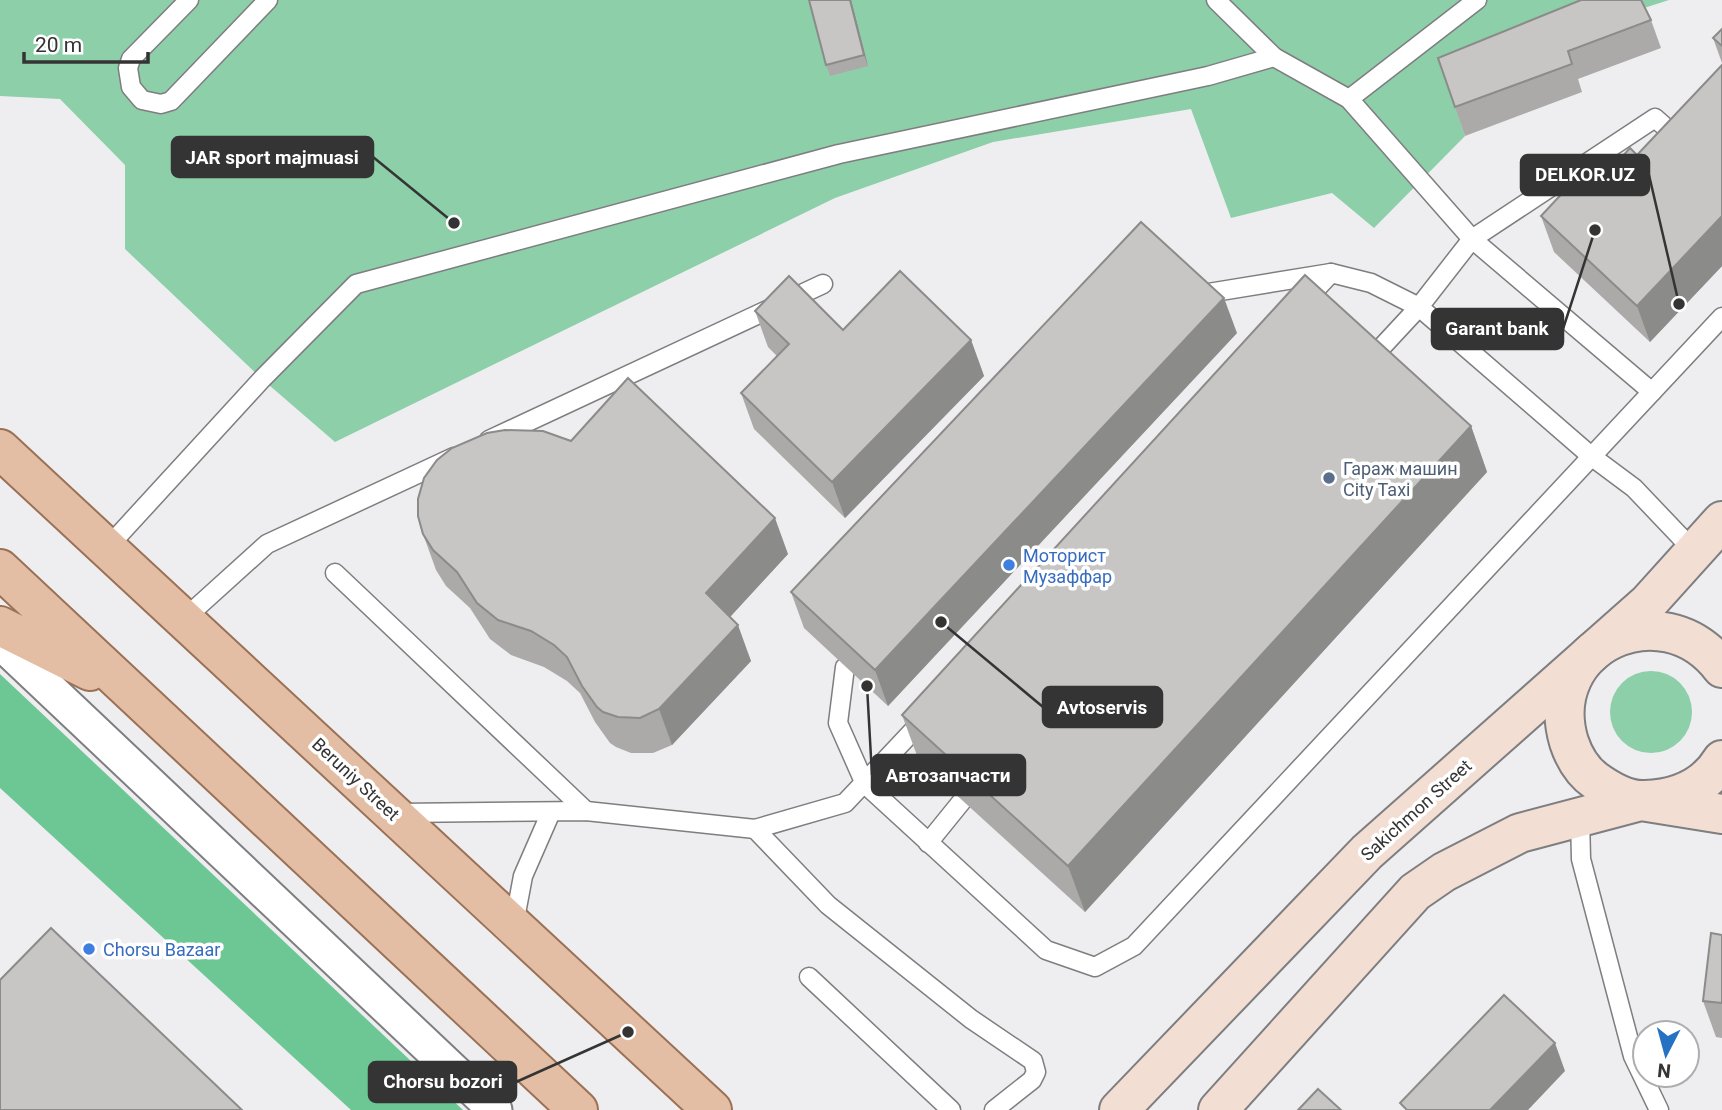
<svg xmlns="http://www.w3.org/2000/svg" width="1722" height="1110" viewBox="0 0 1722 1110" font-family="Roboto,sans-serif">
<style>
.green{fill:#8ccfa8}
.forest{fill:#6cc795}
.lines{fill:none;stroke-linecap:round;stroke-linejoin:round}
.lane-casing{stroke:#7e7e80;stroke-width:21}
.street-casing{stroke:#7e7e80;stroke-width:37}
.secondary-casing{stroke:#7e7e80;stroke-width:42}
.primary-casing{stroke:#9b7156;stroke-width:42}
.lane{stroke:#fff;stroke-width:18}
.street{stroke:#fff;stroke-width:33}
.secondary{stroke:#f2ded2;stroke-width:38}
.primary{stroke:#e4bea4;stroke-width:38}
.wall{fill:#abaaa9}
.shaded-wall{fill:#8b8b89}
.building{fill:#c7c6c4;stroke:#8b8b89;stroke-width:2}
.service-dot{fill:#5c6f8a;stroke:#fff;stroke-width:2.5}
.shop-dot{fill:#3f7fe0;stroke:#fff;stroke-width:2.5}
.labels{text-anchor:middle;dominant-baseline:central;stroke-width:7;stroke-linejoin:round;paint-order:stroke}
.service-label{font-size:18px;fill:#4e5e75;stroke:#fff;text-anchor:start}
.shop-label{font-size:18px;fill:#366cbe;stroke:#fff;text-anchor:start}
.street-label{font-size:18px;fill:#343435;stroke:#fff}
.leader{fill:none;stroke:#343435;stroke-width:2.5}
.callout-dot{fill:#343435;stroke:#fff;stroke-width:2.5}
.callout{fill:#343435;stroke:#343435;stroke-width:2.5}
.callout-label{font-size:19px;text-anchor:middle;font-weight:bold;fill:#fff}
</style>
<rect width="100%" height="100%" fill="#eeeef0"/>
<!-- green -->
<g class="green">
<polygon points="0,0 1669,0 1641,9 1449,87 1465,136 1374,228 1332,193 1231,218 1191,109 993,142 835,198 335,442 262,379 125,249 125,165 60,99 0,96"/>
<circle cx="1651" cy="712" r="41"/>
</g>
<!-- forest -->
<polygon class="forest" points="0,674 463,1110 351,1110 0,788"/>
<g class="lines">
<!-- lane casing -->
<g class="lane-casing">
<g id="lane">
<polyline points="189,0 131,59 128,68 131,87 142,100 161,104 171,101 268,0"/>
<polyline points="1216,0 1274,57 1349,99 1472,239 1652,392"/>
<polyline points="1349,99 1477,0"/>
<polyline points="1682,142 1655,118 1472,239 1419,307 1591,456 1634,488 1694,551"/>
<polyline points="1196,295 1331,273"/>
<polyline points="1302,304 1331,273 1371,283 1419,307 1367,363"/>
<polyline points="489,440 823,284"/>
<polyline points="107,548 262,379 356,284 839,154 1208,76 1274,57"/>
<polyline points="335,573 586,811"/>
<polyline points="184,619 267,544 454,457"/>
<polyline points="845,667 838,723 865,784 1046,950 1095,967 1134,946 1722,317"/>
<polyline points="399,813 586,811 755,829 845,803 925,718"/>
<polyline points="1580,817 1581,859 1633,1056 1659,1110"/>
<polyline points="755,829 828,905 971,1019 1033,1061 1036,1072 1032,1080 994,1110"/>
<polyline points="928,843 962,801"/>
<polyline points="514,924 523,876 551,812"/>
<polyline points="809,977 951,1110"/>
</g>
</g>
<!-- street casing -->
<g class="street-casing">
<polyline id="street" points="0,642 495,1110"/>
</g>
<!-- secondary casing -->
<g class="secondary-casing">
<g id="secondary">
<path d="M1722,668C1662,589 1540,646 1569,742C1574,757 1583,772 1596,781C1610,791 1627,801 1645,800C1676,799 1705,788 1722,760"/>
<polyline points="1119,1110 1367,852 1648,603 1722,521"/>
<polyline points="1218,1110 1415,892 1444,872 1520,833 1641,801 1722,814"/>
</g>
</g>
<!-- primary casing -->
<g class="primary-casing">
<g id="primary">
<polyline points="0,449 712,1110"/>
<polyline points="0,569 578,1110"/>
<polyline points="0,626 90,671"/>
</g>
</g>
<!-- lane -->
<use href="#lane" class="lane"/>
<!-- street -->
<use href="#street" class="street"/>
<!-- secondary -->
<use href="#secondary" class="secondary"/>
<!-- primary -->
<use href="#primary" class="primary"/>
</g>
<!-- wall -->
<g class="wall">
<polygon points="851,0 868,66 830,76 826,65"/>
<polygon points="1651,20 1661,48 1578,79 1582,92 1465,136 1438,58"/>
<polygon points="1722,29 1722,63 1713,38"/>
<polygon points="1722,65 1722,266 1650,342 1554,252 1541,216 1611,169 1637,155"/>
<polygon points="755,311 843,330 971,340 984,376 845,518 754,429 741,393 777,356 768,347"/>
<polygon points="1237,333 888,706 804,628 791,592"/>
<polygon points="1471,426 1487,472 1085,912 919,761 902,715"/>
<polygon points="423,534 788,554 730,617 751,661 672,745 653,753 631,753 616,747 610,743 595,722 580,693 567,681 544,667 511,655 490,639 470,608 446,586 436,570"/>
<polygon points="1722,935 1722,1038 1716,1037 1703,1001"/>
</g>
<!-- shaded-wall -->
<g class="shaded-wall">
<polygon points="850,0 851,0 868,66 864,55"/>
<polygon points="1722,216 1722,266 1650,342 1637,306"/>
<polygon points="1224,298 1237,333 888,706 875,670"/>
<polygon points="971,340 984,376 845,518 832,482"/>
<polygon points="1471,426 1487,472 1085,912 1068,866"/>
<polygon points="775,518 788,554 719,629 706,593"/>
<polygon points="738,625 751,661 672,745 659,709"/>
<polygon points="1555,1043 1565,1071 1528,1110 1490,1110"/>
</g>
<!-- building -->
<g class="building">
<polygon points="809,0 850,0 864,55 826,65"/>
<polygon points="1581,0 1641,0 1651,20 1568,51 1572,64 1455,107 1438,58"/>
<polygon points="1722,29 1722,46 1713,38"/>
<polygon points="1722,65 1722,216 1637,306 1541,216 1597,156 1611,169 1630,148 1637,155"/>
<polygon points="1141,222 1224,298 875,670 791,592"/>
<polygon points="900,271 971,340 832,482 741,393 789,344 755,311 789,276 843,330"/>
<polygon points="1305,275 1471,426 1068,866 902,715"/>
<polygon points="628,378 775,518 706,593 738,625 659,709 640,718 618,717 603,712 597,707 582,686 567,657 554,645 531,631 498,620 477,603 457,572 433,550 423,534 418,516 418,499 424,478 437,460 452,448 487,433 505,430 543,431 571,441"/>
<polygon points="51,928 242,1110 0,1110 0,980"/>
<polygon points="1711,933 1722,935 1722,1003 1703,1001"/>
<polygon points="1504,995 1555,1043 1490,1110 1407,1110 1400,1103"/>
<polygon points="1318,1089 1341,1110 1298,1110"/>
</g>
<!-- markers -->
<circle class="service-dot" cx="1329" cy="478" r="7"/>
<g class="shop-dot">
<circle cx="1009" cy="565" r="7"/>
<circle cx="89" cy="949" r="7"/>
</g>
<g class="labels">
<!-- service labels -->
<g class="service-label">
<text x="1343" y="468">Гараж машин<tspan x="1343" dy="21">City Taxi</tspan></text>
</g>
<!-- shop labels -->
<g class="shop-label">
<text x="1023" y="555">Моторист<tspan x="1023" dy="21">Музаффар</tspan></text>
<text x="103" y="949">Chorsu Bazaar</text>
</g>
<!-- street labels -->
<g class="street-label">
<text transform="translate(356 779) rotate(43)">Beruniy Street</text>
<text transform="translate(1416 810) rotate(-42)">Sakichmon Street</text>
</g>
</g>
<!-- callouts -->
<path class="leader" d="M454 223L373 157M1679 304L1649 175M1595 230L1563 329M941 622L1043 707M867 686L872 775M628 1032L516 1082"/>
<g class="callout-dot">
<circle cx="454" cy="223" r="7"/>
<circle cx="1679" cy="304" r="7"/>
<circle cx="1595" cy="230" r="7"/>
<circle cx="941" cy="622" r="7"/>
<circle cx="867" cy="686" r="7"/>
<circle cx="628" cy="1032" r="7"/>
</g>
<g class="callout">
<rect x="172" y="137" width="201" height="40" rx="7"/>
<rect x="1521" y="155" width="128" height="40" rx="7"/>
<rect x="1432" y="309" width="131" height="40" rx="7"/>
<rect x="1043" y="687" width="119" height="40" rx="7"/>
<rect x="872" y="755" width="153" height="40" rx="7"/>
<rect x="369" y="1062" width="147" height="40" rx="7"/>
</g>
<g class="callout-label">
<text x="272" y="164">JAR sport majmuasi</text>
<text x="1585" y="181">DELKOR.UZ</text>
<text x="1497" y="335">Garant bank</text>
<text x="1102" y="714">Avtoservis</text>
<text x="948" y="782">Автозапчасти</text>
<text x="443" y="1088">Chorsu bozori</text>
</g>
<!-- north arrow -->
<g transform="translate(1666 1054) rotate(186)"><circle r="33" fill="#ffffff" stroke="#aeaeae" stroke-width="2"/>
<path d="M0-5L12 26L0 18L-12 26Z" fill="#2672c2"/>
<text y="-10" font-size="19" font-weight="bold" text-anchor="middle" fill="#343435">N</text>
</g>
<!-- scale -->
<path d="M24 52v10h124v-10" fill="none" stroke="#343435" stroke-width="3.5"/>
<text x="35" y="52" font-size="21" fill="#343435" stroke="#ffffff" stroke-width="5" paint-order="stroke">20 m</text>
</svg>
